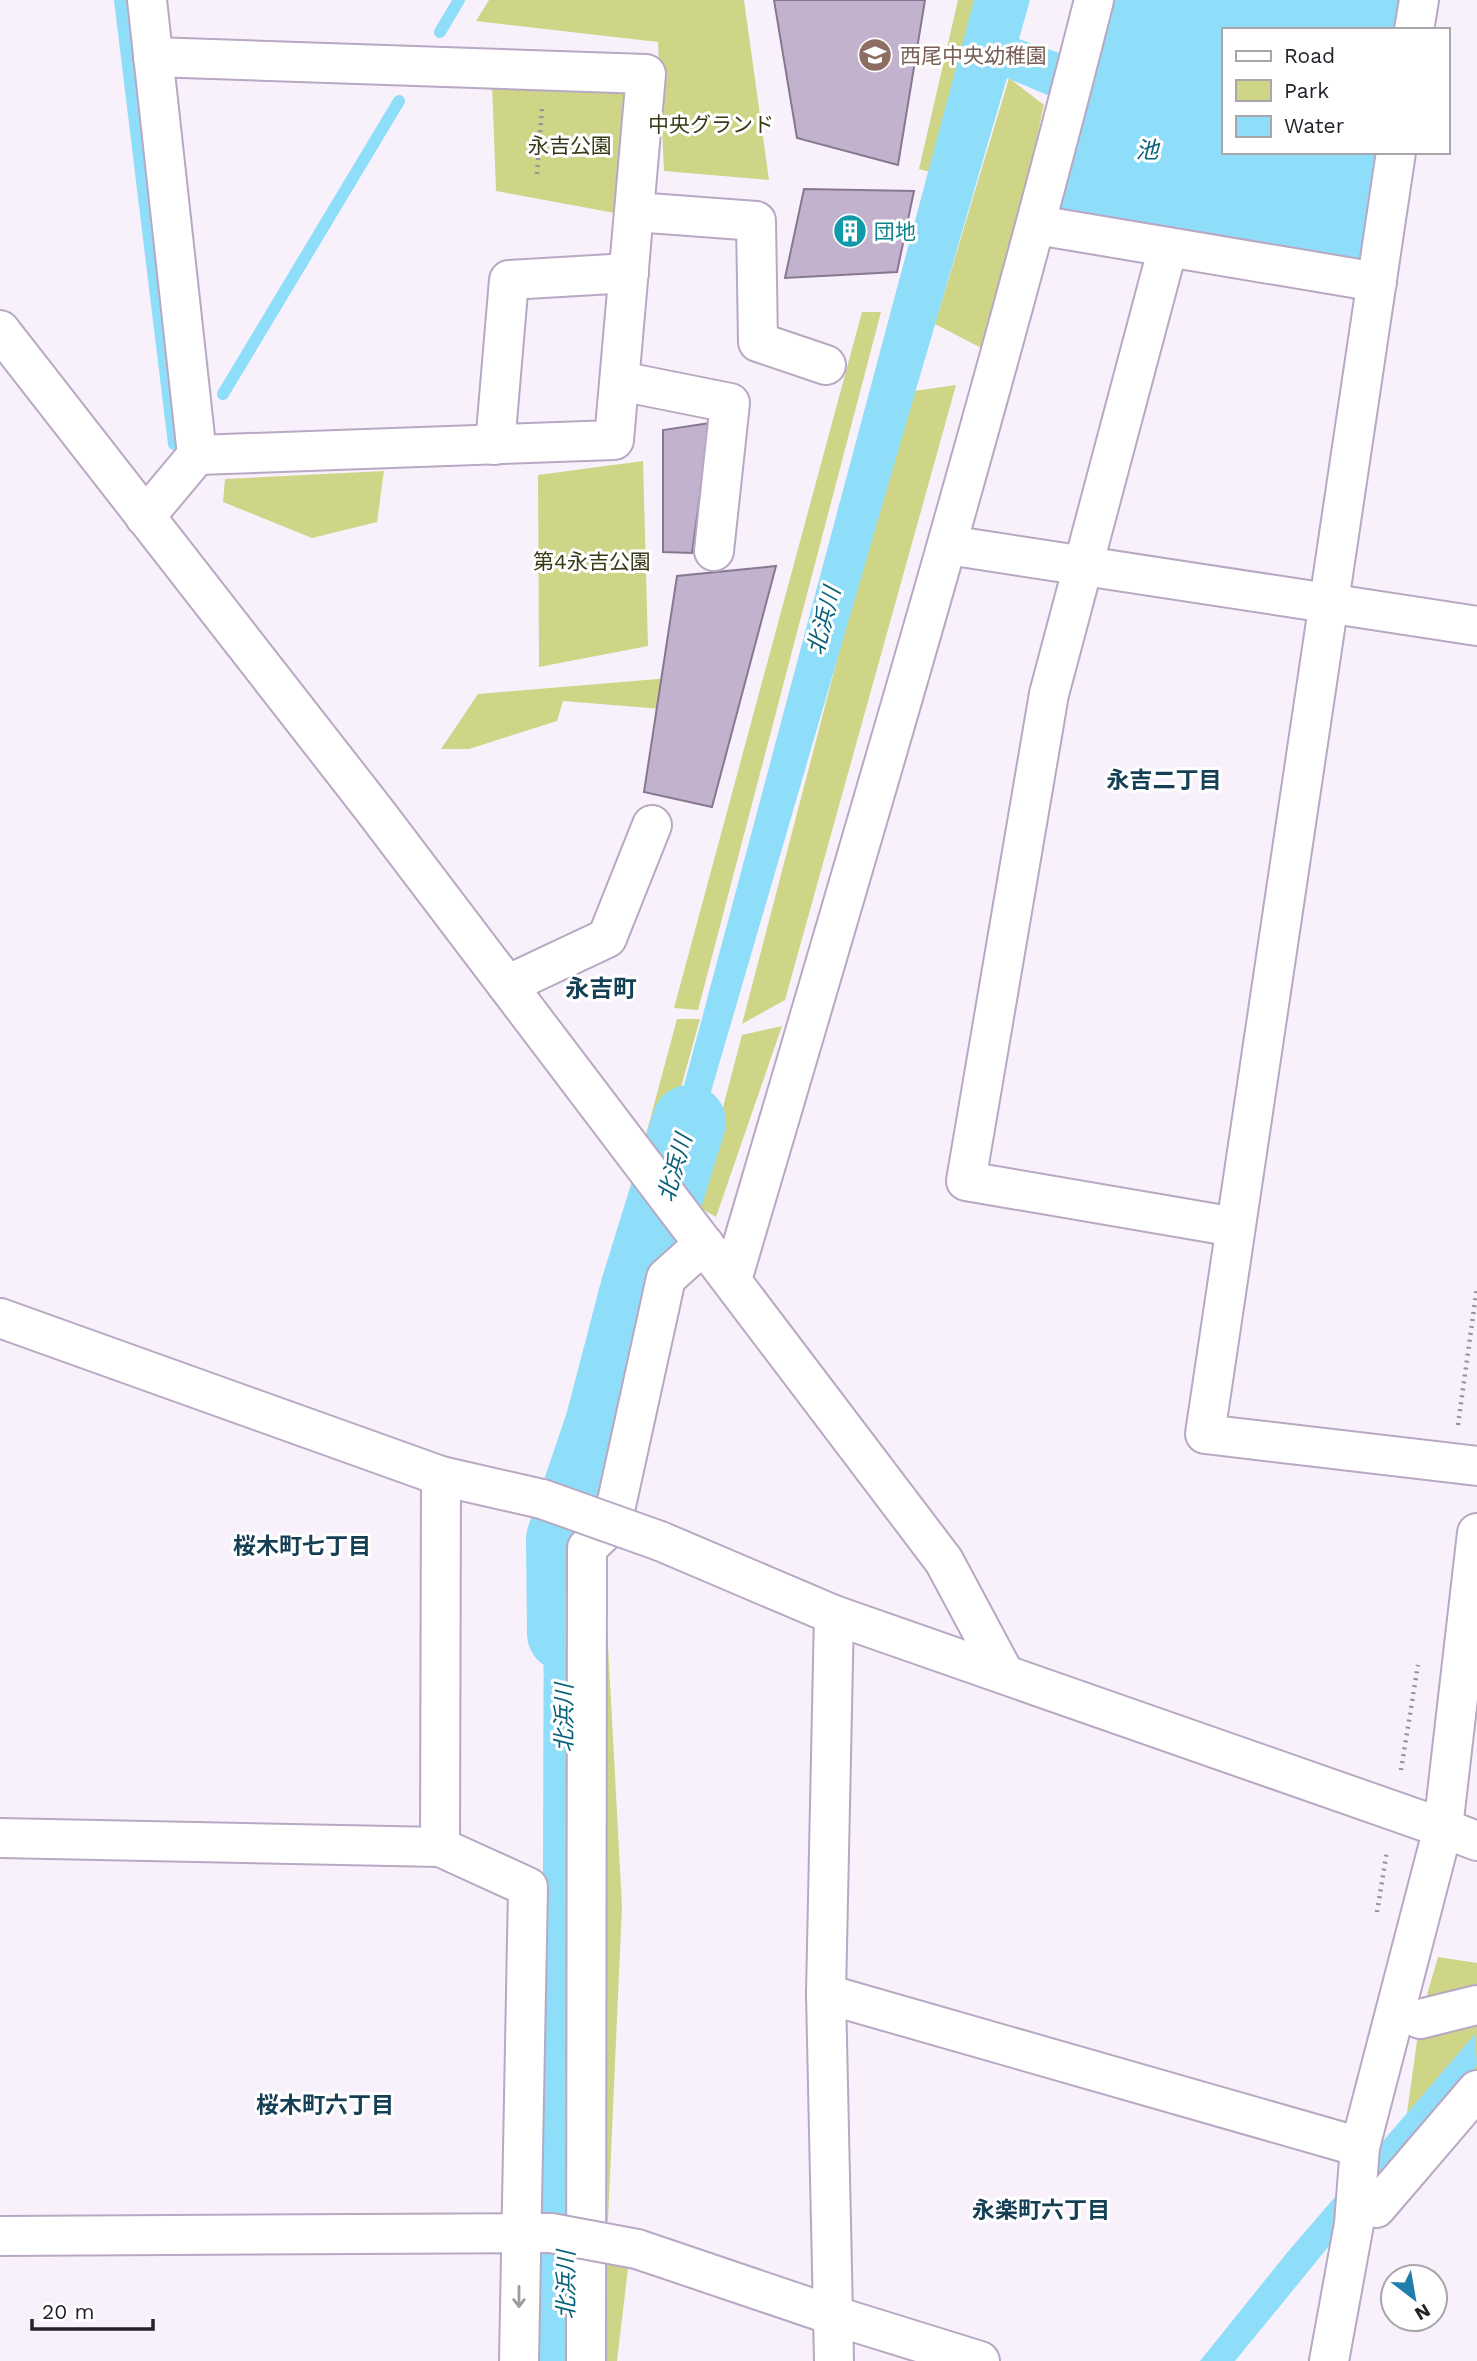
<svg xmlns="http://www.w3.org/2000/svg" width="1477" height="2361" viewBox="0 0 1477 2361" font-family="'Work Sans','Noto Sans JP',sans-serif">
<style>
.green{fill:#ced587}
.water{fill:#8fdef9}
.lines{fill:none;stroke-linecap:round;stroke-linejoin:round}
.stream{stroke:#8fdef9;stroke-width:12}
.river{stroke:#8fdef9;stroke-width:74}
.building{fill:#c3b2ce;stroke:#877892;stroke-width:2}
.street-casing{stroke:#b8a8c3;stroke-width:42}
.secondary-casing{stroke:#b8a8c3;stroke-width:42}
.path{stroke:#98919c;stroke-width:4.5;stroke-dasharray:2 5;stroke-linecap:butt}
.street{stroke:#fff;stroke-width:38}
.secondary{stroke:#fff;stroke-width:38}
.secondary-bridge-casing{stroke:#b8a8c3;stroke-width:42;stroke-linecap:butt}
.secondary-bridge{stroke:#fff;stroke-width:38}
.oneway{stroke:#9d9b9f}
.labels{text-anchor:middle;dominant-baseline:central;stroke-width:6;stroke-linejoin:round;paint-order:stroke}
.education-label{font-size:21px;fill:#785e54;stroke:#fff;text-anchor:start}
.park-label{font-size:21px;fill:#383a17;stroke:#fff}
.culture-label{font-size:21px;fill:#0d838f;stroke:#fff;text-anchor:start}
.water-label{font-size:23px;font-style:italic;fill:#076178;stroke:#fff}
.neighbourhood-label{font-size:23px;font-weight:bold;fill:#153f55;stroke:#fff}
.quarter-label{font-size:24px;font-weight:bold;fill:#153f55;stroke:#fff}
</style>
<rect width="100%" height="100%" fill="#f8f1fc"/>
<!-- green -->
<g class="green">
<polygon points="489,0 744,0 769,180 664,171 658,42 476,21"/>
<polygon points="958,0 974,0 935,173 919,169"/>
<polygon points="1009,78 1044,105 989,352 935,324"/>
<polygon points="492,84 636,88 620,214 496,191"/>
<polygon points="862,312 881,312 698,1010 674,1008"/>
<polygon points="956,385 785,1000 742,1024 907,392"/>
<polygon points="643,461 648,646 539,667 538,475"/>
<polygon points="384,471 377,522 312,538 223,502 225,479"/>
<polygon points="670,678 662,709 563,701 557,721 469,749 441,749 478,694"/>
<polygon points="677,1019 700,1019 664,1148 644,1142"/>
<polygon points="782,1026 716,1217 697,1206 742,1035"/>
<polygon points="603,1552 622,1906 608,2221 576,2215"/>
<polygon points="1438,1957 1477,1963 1477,2106 1393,2214 1420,2019"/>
<polygon points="578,2252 629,2260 617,2361 580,2361"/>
</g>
<!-- water -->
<g class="water">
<polygon points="974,0 1030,0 1019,39 1088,63 1103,0 1411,0 1406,30 1223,30 1223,152 1387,152 1370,263 1054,214 1078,108 1007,78 680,1198 663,1164"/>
<polygon points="636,1213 665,1252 659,1274 596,1499 562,1494"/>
<polygon points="544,1531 585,1538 577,2207 542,2198"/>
<polygon points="1475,2034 1477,2065 1235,2361 1200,2361 1286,2254"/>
<polygon points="553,2260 581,2266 581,2361 552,2361"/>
</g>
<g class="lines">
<!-- stream -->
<g class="stream">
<polyline points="120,0 174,444"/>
<polyline points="440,32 459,0"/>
<polyline points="223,394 399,101"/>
</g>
<!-- river -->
<g class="river">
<polyline points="564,1634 563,1539 602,1424 637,1290 689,1122"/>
<polyline points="565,2104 566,2361"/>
</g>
</g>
<!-- building -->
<g class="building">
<polygon points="774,0 925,0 898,165 797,138"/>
<polygon points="804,189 914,191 897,272 785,278"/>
<polygon points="710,423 692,553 663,552 663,430"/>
<polygon points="776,566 712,807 644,792 677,576"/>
</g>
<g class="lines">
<!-- street casing -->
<g class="street-casing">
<g id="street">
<polyline points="1414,30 1419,0"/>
<polyline points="153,57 646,74 614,440 197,455"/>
<polyline points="1396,152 1205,1434 1477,1466"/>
<polyline points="635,212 756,221 758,342 826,365"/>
<polyline points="1037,225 1377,282"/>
<polyline points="1168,247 1049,694 966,1181 1235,1227"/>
<polyline points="0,330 375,811 944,1561 1004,1673"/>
<polyline points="620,381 730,403 714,551"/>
<polyline points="495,445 509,280 629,273"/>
<polyline points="145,517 197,455 147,0"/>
<polyline points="948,545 1477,626"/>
<polyline points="507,985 607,938 652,825"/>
<path d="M732,1280C857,855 985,430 1094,0"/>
<polyline points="834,1615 826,1994 834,2361"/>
<polyline points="1443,1828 1477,1841"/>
<polyline points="0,1838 440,1847 528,1887 519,2361"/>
<polyline points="440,1847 441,1476"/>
<polyline points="826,1994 1360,2147"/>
<polyline points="1420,2019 1477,2005"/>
<polyline points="1376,2208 1477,2090"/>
<polyline points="586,2361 587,1548 612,1524 666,1278 704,1244"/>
</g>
</g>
<!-- secondary casing -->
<g class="secondary-casing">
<g id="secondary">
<polyline points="0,1318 441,1476 542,1499"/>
<polyline points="660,1541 834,1615 1443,1828"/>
<polyline points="0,2236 551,2233"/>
<polyline points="637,2249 835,2316 980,2361"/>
<polyline points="1329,2361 1354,2224 1360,2147 1443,1828 1477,1533"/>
</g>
</g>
<!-- path -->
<g class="path">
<polyline points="540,139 600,143"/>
<polyline points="537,174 542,108"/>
<polyline points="1458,1425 1477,1287"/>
<polyline points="1401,1770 1418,1665"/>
<polyline points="1377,1912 1387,1851"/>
</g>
<!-- street -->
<use href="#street" class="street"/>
<!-- secondary -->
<use href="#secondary" class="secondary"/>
<!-- secondary-bridge casing -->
<g class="secondary-bridge-casing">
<g id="secondary-bridge">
<polyline points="542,1499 660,1541"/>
<polyline points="551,2233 637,2249"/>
</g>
</g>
<!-- secondary-bridge -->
<use href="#secondary-bridge" class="secondary-bridge"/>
</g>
<!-- one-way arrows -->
<defs><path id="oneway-shaft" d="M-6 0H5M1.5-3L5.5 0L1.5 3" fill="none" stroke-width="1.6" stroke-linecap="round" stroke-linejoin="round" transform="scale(1.75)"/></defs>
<use class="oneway" href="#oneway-shaft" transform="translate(519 2297) rotate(90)"/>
<!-- icons -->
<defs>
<g id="school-disc" transform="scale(1.75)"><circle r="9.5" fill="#8d6e63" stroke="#fff"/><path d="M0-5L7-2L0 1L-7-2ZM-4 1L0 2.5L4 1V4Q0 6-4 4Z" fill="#fff"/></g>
<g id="building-disc" transform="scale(1.75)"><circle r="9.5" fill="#0f9aa8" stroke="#fff"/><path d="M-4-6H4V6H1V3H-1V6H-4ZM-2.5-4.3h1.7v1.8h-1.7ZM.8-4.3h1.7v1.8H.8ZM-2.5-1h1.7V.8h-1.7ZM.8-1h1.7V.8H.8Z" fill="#fff"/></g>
</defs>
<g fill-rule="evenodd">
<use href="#school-disc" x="875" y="55"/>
<use href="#building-disc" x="850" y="231"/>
</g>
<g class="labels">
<!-- education labels -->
<g class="education-label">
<text x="900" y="55">西尾中央幼稚園</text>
</g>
<!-- park labels -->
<g class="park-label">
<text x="711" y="124">中央グランド</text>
<text x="570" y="145">永吉公園</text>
<text x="592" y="561">第4永吉公園</text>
</g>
<!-- culture labels -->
<g class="culture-label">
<text x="874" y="231">団地</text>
</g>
<!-- water labels -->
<g class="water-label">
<text x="1147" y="150">池</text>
<text transform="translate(824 621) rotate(-75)">北浜川</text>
<text transform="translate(675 1168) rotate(-74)">北浜川</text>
<text transform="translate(564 1718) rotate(-90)">北浜川</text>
<text transform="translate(566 2285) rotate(-90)">北浜川</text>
</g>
<!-- neighbourhood labels -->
<g class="neighbourhood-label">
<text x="1164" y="780">永吉二丁目</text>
<text x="302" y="1546">桜木町七丁目</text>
<text x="325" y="2105">桜木町六丁目</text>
<text x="1041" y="2210">永楽町六丁目</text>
</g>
<!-- quarter labels -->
<g class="quarter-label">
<text x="601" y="989">永吉町</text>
</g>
</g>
<!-- legend -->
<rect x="1222" y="28" width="228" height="126" fill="#ffffff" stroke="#a8a6aa" stroke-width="2"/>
<rect x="1236" y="51" width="35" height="10" fill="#ffffff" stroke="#a8a6aa" stroke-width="2"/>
<text x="1284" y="63" font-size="21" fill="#26202a">Road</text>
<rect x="1236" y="80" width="35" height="21" fill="#ced587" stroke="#a8a6aa" stroke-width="2"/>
<text x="1284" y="98" font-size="21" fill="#26202a">Park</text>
<rect x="1236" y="116" width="35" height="21" fill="#8fdef9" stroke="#a8a6aa" stroke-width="2"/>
<text x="1284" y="133" font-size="21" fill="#26202a">Water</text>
<!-- north arrow -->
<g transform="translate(1414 2298) rotate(149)"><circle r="33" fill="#ffffff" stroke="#a8a6aa" stroke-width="2"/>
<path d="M0-5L12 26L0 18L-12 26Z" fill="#217dab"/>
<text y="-10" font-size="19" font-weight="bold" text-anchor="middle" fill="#26202a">N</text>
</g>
<!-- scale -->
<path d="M32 2319v10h121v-10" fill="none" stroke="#26202a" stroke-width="3.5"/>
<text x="42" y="2319" font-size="21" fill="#26202a" stroke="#ffffff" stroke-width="5" paint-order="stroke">20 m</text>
</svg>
